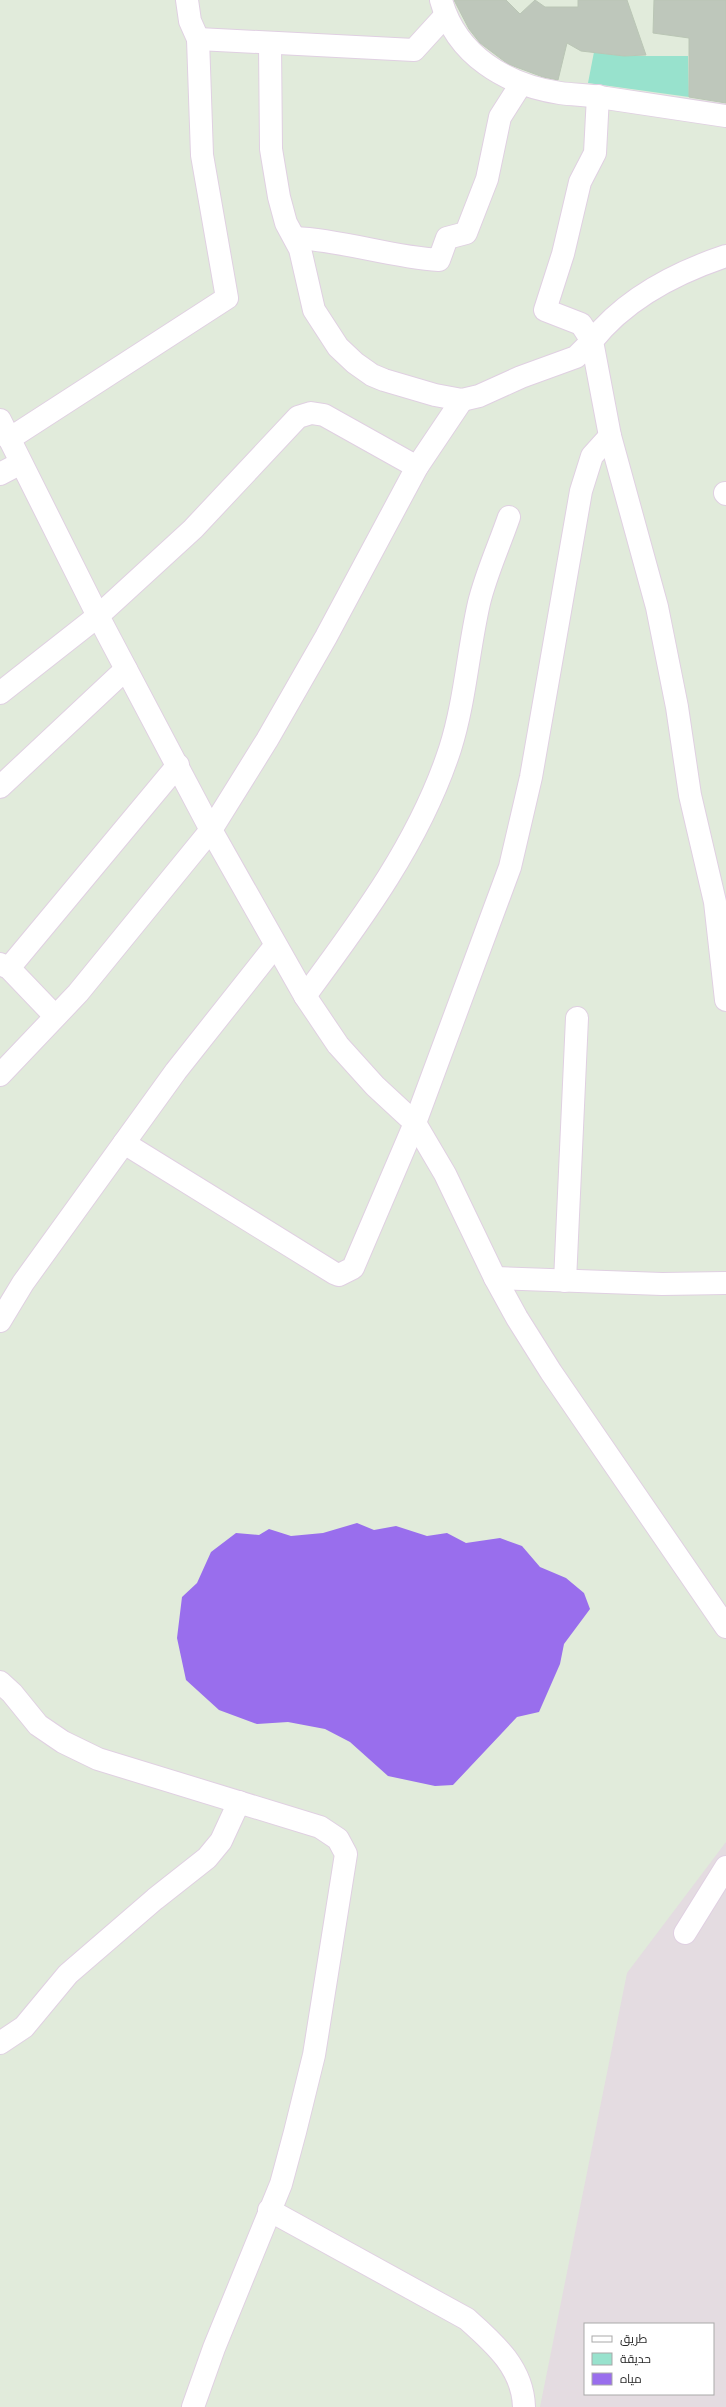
<svg xmlns="http://www.w3.org/2000/svg" width="726" height="2407" viewBox="0 0 726 2407" font-family="'Noto Sans',Cairo,sans-serif">
<style>
.industrial{fill:#e4dce1;fill-rule:evenodd}
.green{fill:#98e2cd}
.water{fill:#996eed}
.building{fill:#bec7bb;stroke:#bac6b5}
.lines{fill:none;stroke-linecap:round;stroke-linejoin:round}
.minor-casing{stroke:#e0d0e2;stroke-width:24}
.minor{stroke:#fff;stroke-width:22}
</style>
<rect width="100%" height="100%" fill="#e1ebdb"/>
<!-- industrial -->
<path class="industrial" d="M726,1842V2407H540L627,1973ZM585,2324H713V2394H585Z"/>
<!-- green -->
<polygon class="green" points="594,52 624,56 688,56 689,97 588,83"/>
<!-- water -->
<polygon class="water" points="357,1523 374,1530 396,1526 427,1536 447,1533 466,1543 500,1538 522,1546 540,1567 566,1578 584,1593 590,1609 564,1644 560,1664 539,1712 517,1717 453,1785 435,1786 388,1776 350,1742 325,1729 288,1722 257,1724 219,1710 186,1680 177,1638 182,1597 197,1583 211,1552 236,1533 259,1535 269,1529 291,1536 323,1533"/>
<!-- building -->
<g class="building">
<polygon points="454,0 506,0 520,14 535,0 545,7 578,7 578,0 627,0 646,55 624,56 581,51 567,43 558,80 543,77 508,64 480,43 469,29"/>
<polygon points="654,0 726,0 726,103 689,97 689,38 653,33"/>
</g>
<g class="lines">
<!-- minor casing -->
<g class="minor-casing">
<g id="minor">
<path d="M441,0C456,55 506,85 560,93C575,95 591,95 606,98C646,104 686,110 726,116"/>
<polyline points="198,39 414,50 445,16"/>
<polyline points="270,43 271,149 279,197 286,223 300,249 314,310 338,347 355,363 372,375 384,380 435,395 462,400 479,396 521,377 576,357 592,341 581,324 545,310 563,254 580,182 595,153 598,96"/>
<path d="M295,238C343,240 390,257 439,260L447,238L466,233L487,179L500,117L521,84"/>
<path d="M726,256C675,273 626,298 592,341L610,436L657,607L677,707L690,795L715,902L726,1000"/>
<polyline points="0,420 98,616 211,830 305,996 338,1045 375,1086 415,1123 445,1174 495,1278 517,1318 551,1372 726,1627"/>
<polyline points="9,439 227,298 202,155 198,39 190,21 187,0"/>
<polyline points="0,474 21,463"/>
<polyline points="725,493 726,494"/>
<polyline points="0,693 98,616 193,529 298,417 311,413 324,415 417,467"/>
<polyline points="0,787 126,669"/>
<polyline points="0,964 9,968 55,1016"/>
<polyline points="9,968 178,765"/>
<path d="M305,996C362,919 420,841 450,749C465,702 468,651 479,603C486,574 499,546 509,517"/>
<polyline points="0,1075 78,993 211,830 267,740 326,637 417,467 462,400"/>
<polyline points="124,1143 334,1273 339,1275 353,1268 415,1123 510,867 531,777 581,491 592,456 610,436"/>
<polyline points="495,1278 662,1284 726,1283"/>
<polyline points="565,1281 577,1018"/>
<polyline points="0,1321 23,1283 176,1071 275,946"/>
<polyline points="0,1682 12,1693 38,1725 63,1742 98,1759 320,1827 338,1839 346,1854 314,2055 295,2132 281,2184 214,2348 193,2407"/>
<polyline points="685,1933 726,1867"/>
<polyline points="0,2043 24,2027 68,1974 155,1899 207,1858 221,1841 239,1802"/>
<path d="M269,2210L467,2319C494,2343 523,2368 524,2407"/>
</g>
</g>
<!-- minor -->
<use href="#minor" class="minor"/>
</g>
<!-- legend -->
<rect x="584" y="2323" width="130" height="72" fill="#ffffff" stroke="#a9a9a9"/>
<rect x="592" y="2336" width="20" height="6" fill="#ffffff" stroke="#a9a9a9"/>
<text x="620" y="2343" font-size="12" fill="#292929">طريق</text>
<rect x="592" y="2353" width="20" height="12" fill="#98e2cd" stroke="#a9a9a9"/>
<text x="620" y="2363" font-size="12" fill="#292929">حديقة</text>
<rect x="592" y="2373" width="20" height="12" fill="#996eed" stroke="#a9a9a9"/>
<text x="620" y="2383" font-size="12" fill="#292929">مياه</text>
</svg>
